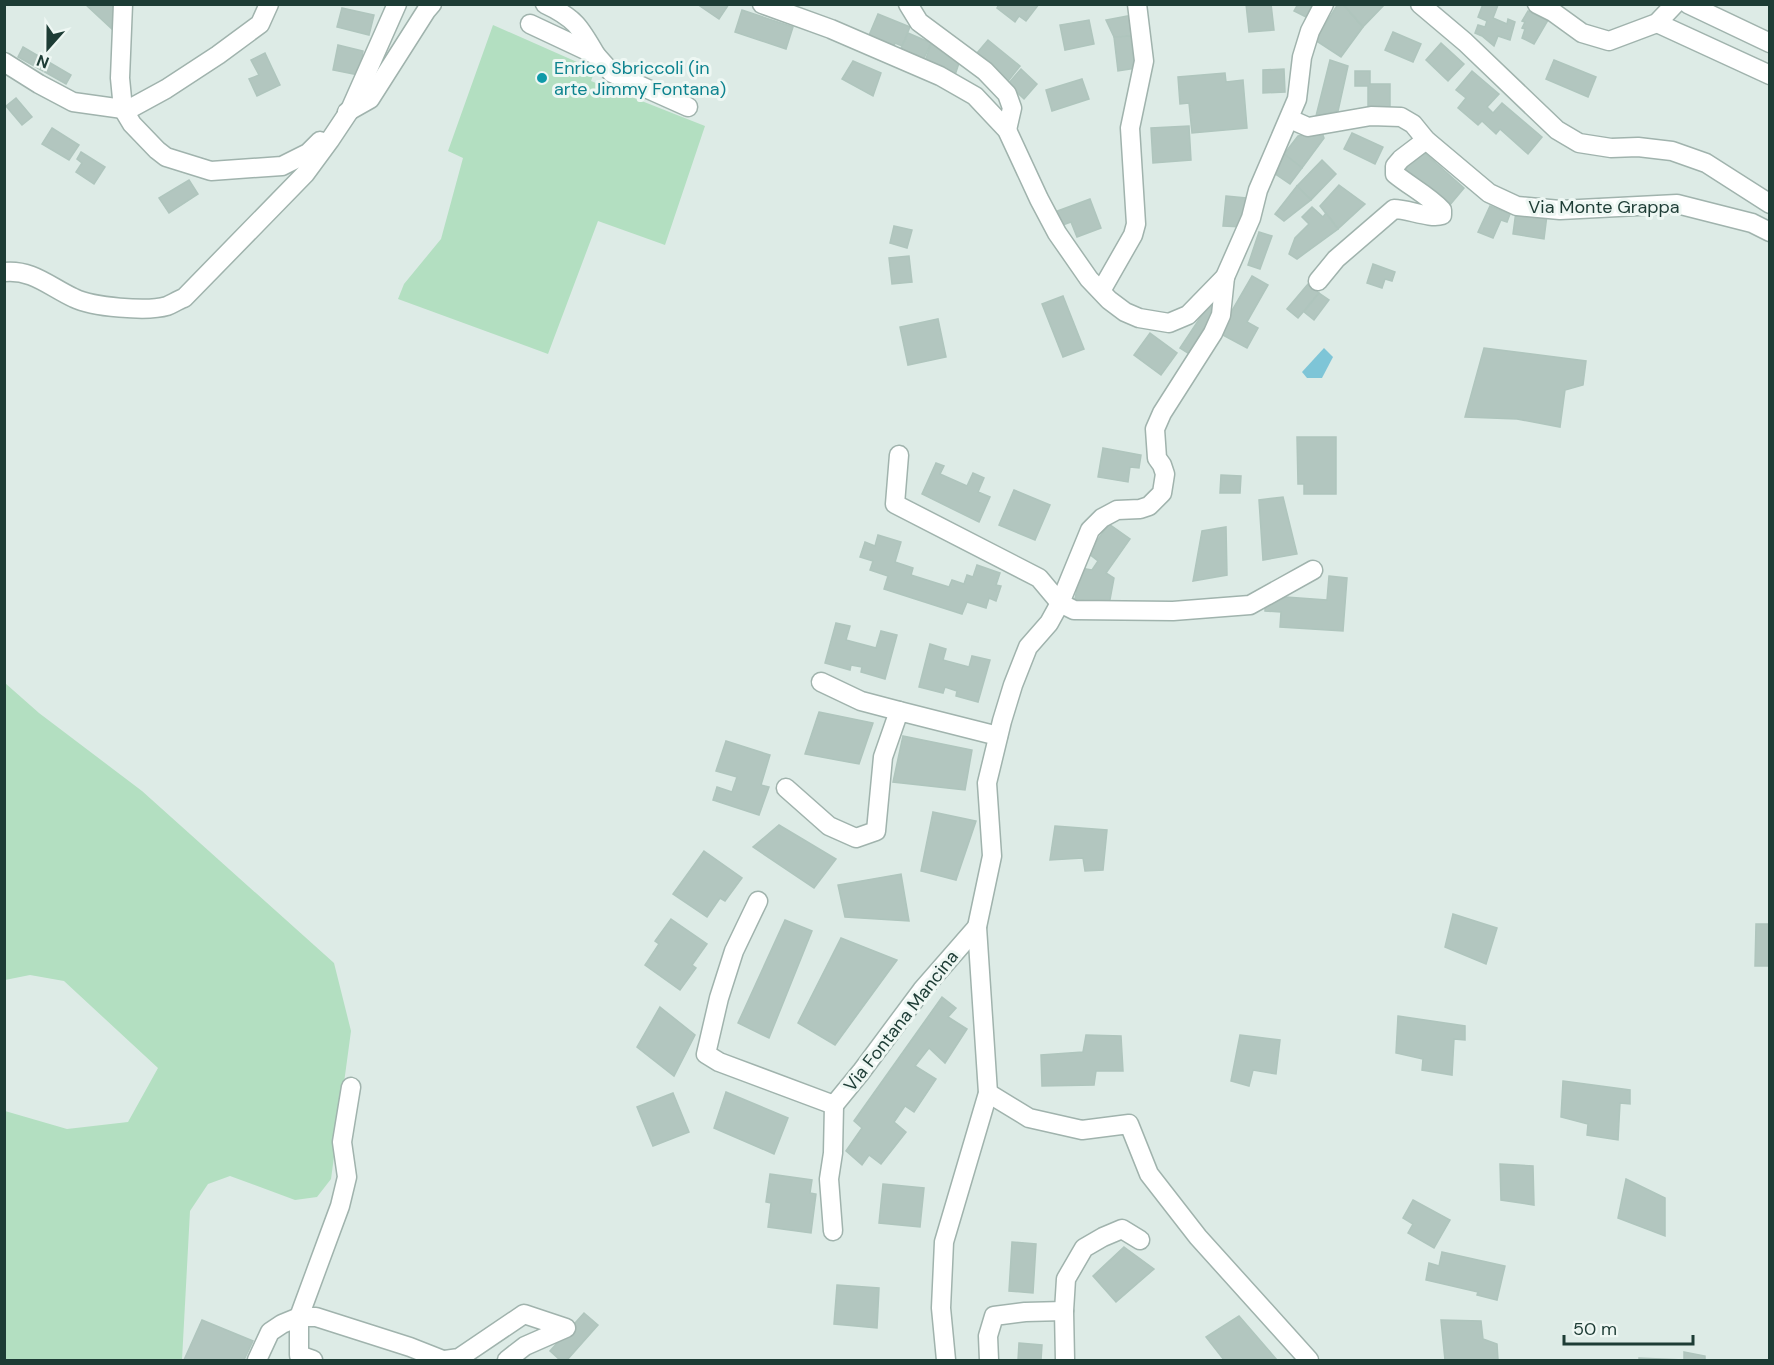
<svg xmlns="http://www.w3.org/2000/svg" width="1774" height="1365" viewBox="0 0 1774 1365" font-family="'DM Sans',sans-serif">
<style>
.green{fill:#b3dfc1}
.water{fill:#7ec5d7}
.building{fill:#b2c6bf;stroke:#afc5bd;stroke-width:1.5}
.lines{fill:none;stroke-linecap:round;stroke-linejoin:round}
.minor-casing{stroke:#a0b3ad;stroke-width:21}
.minor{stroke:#fff;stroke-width:18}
.culture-dot{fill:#0f9aa8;stroke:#eef7f3;stroke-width:2}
.labels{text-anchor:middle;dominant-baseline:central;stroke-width:6;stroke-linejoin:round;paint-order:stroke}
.culture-label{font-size:18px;fill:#0d838f;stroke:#eef7f3;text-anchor:start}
.street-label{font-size:18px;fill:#1d3c35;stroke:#eef7f3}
</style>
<rect width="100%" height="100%" fill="#ddebe6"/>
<!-- green -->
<g class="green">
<polygon points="493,25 595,70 591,81 705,126 665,245 598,221 548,354 398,299 404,284 441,239 463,158 448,151"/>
<polygon points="5,683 39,713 142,791 334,963 351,1031 331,1179 317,1197 295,1200 230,1176 208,1184 190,1211 182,1360 5,1360 5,1111 67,1129 128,1122 158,1068 64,981 30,975 5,980"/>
</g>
<!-- water -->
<polygon class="water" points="1324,348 1333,357 1322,378 1307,378 1302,372"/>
<!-- building -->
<g class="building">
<polygon points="85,4 113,4 112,29"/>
<polygon points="697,4 729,4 719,19"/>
<polygon points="999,4 1039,4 1026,21 1019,16 1015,22 997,8"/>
<polygon points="1246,4 1271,4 1274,30 1249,32"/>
<polygon points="1298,4 1313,4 1306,17 1294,11"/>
<polygon points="1338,4 1343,4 1363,27 1341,57 1315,40"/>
<polygon points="1343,4 1385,4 1363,27"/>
<polygon points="1483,4 1498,5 1493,18 1507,24 1508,19 1515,22 1510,40 1498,36 1494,46 1482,36 1475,33 1478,25 1485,27 1487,21 1478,17"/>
<polygon points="342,8 374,15 369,35 337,27"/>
<polygon points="742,10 793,27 786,49 735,32"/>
<polygon points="1528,11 1548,20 1534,44 1522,38 1525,29 1522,28 1525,22 1522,21"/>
<polygon points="878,14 910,27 902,46 895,43 892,51 867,40"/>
<polygon points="1133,15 1134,36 1114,37 1106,20"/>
<polygon points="1089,20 1094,44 1065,50 1060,25"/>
<polygon points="1393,32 1421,44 1413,62 1385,50"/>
<polygon points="908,33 931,43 922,63 899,53"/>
<polygon points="1134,36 1136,68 1118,71 1114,37"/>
<polygon points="988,40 1020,66 1005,85 972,59"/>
<polygon points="1441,43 1464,64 1448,81 1426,60"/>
<polygon points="931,44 962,54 955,75 924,64"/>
<polygon points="338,45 363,51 359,75 333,70"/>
<polygon points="23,47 71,75 66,84 18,57"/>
<polygon points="265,53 280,85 257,96 249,79 259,75 251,60"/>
<polygon points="1330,60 1348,66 1338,111 1316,116"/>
<polygon points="1554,60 1596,77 1588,97 1546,79"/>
<polygon points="853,61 881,73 873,96 842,79"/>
<polygon points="1021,69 1037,84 1024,99 1008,84"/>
<polygon points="1284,69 1285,92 1263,93 1263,70"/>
<polygon points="1355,71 1370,71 1370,84 1390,84 1390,108 1368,107 1368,86 1355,86"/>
<polygon points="1472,71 1499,94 1487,107 1493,113 1502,103 1542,137 1528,154 1500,129 1496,134 1482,121 1478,125 1458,108 1466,98 1456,90"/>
<polygon points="1225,73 1226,82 1243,80 1247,128 1192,133 1189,103 1180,104 1178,77"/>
<polygon points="1082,79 1089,99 1052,111 1046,90"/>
<polygon points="16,98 32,117 22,125 6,106"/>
<polygon points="1189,126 1191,160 1153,163 1151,128"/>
<polygon points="52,128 79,145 69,160 42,144"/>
<polygon points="1322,132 1324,138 1302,168 1284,154 1298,136"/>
<polygon points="1352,133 1383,147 1375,164 1344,149"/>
<polygon points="1418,147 1464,188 1449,206 1397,170"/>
<polygon points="81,152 105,167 94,184 76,172 82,163 77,159"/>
<polygon points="1284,154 1302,168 1290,184 1271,171"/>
<polygon points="1322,160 1336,174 1311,200 1297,186"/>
<polygon points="189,180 198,194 169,213 159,198"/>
<polygon points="1339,185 1365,204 1338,229 1320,206"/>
<polygon points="1297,186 1311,200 1284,221 1275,214"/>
<polygon points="1226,196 1246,198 1243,227 1223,226"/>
<polygon points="1090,199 1101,228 1077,237 1071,222 1057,227 1052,213"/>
<polygon points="1490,206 1510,214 1507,222 1501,220 1493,238 1478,232"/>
<polygon points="1312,207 1323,217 1326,213 1338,229 1297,259 1289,254 1295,238 1309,224 1302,217"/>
<polygon points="1516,211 1547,215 1544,239 1513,234"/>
<polygon points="894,226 912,230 907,248 890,243"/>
<polygon points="1259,232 1272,236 1260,269 1248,265"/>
<polygon points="909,256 912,282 892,284 889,258"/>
<polygon points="1373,264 1395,272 1392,281 1385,279 1382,288 1367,283"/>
<polygon points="1252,276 1268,285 1247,322 1258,328 1247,348 1219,333"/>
<polygon points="1308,284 1319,293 1298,318 1287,309"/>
<polygon points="1319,293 1329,300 1314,320 1304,312"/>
<polygon points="1063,296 1084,349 1063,357 1042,304"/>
<polygon points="1210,303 1219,311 1194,357 1180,348"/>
<polygon points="938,319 946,357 908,365 900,327"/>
<polygon points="1150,333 1177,353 1161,375 1134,355"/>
<polygon points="1484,348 1586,361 1583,385 1565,390 1560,427 1517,419 1465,417"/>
<polygon points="1297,437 1336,437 1336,494 1304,494 1304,484 1298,484"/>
<polygon points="1103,448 1141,455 1139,468 1130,467 1128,482 1098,477"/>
<polygon points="936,463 944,466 940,474 967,486 973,473 984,478 978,492 990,497 979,522 922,494"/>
<polygon points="1221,475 1241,476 1240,493 1220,493"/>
<polygon points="1014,490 1050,505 1035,540 999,525"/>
<polygon points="1283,497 1297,554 1263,560 1259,500"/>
<polygon points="1109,524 1130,539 1106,573 1114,578 1109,605 1075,599 1081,568 1092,570 1098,561 1088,553"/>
<polygon points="1226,527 1227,575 1193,581 1202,531"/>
<polygon points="878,535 901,542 895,562 913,568 911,575 949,587 952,580 964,584 967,575 973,577 977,565 1000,573 996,585 1001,586 996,601 989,598 986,608 967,602 962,614 884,589 888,576 870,570 873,561 860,557 865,542 875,546"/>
<polygon points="1329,576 1347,578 1343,631 1280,627 1281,612 1265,611 1265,603 1286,597 1327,600"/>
<polygon points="836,623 850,626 846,640 876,648 881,631 897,635 885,679 861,672 862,667 851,665 850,670 825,663"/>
<polygon points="930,644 946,649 943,660 969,667 972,656 990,660 978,702 956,696 957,691 945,687 943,693 919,687"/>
<polygon points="819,712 873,723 859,764 805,754"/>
<polygon points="903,736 972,750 965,790 893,782"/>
<polygon points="726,741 770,755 761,785 769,787 759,815 713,800 717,787 732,792 737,777 716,771"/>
<polygon points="933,812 976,821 956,880 921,871"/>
<polygon points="779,825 836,859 814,888 753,847"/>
<polygon points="1055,826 1107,830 1103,870 1085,871 1083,858 1050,860"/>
<polygon points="704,851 742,878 725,901 720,898 707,917 673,894"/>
<polygon points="901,874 909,921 845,917 838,885"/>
<polygon points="1453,914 1497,928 1486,964 1445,947"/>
<polygon points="671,919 707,944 692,965 696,968 680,990 645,965 659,944 655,941"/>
<polygon points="785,920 812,931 769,1038 738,1023"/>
<polygon points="1756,924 1770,924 1770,966 1755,966"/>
<polygon points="841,938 897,960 835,1045 798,1023"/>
<polygon points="942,997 956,1008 948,1017 967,1029 945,1063 929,1048 915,1066 936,1079 914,1112 905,1106 894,1122 906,1132 881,1164 869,1155 862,1165 846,1151 862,1128 854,1121"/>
<polygon points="660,1007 695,1035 674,1076 637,1047"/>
<polygon points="1398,1016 1465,1026 1465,1040 1454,1039 1452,1075 1422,1070 1423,1059 1396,1053"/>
<polygon points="1086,1035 1121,1036 1123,1071 1096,1071 1094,1085 1042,1086 1041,1055 1083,1052"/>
<polygon points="1240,1035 1280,1040 1276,1074 1253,1070 1249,1086 1231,1081"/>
<polygon points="1563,1081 1630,1090 1630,1104 1620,1103 1618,1140 1587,1135 1588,1124 1561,1117"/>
<polygon points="726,1092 788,1118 774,1154 714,1128"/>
<polygon points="673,1093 689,1132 653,1146 637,1107"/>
<polygon points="1500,1164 1533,1166 1534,1205 1501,1200"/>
<polygon points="770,1174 812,1180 810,1193 816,1194 811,1233 768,1227 771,1203 766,1202"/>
<polygon points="1626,1179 1665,1198 1665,1236 1618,1218"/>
<polygon points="883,1184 924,1188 920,1227 879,1223"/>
<polygon points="1413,1200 1450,1220 1434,1248 1408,1233 1413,1224 1403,1218"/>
<polygon points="1012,1242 1036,1244 1033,1293 1009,1291"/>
<polygon points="1124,1247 1154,1269 1116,1302 1093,1276"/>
<polygon points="1442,1252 1505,1266 1497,1300 1477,1295 1478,1292 1426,1280 1429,1263 1439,1266"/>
<polygon points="837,1285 879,1288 877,1328 834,1324"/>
<polygon points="584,1313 598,1325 567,1360 560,1360 550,1351"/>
<polygon points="1239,1316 1277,1360 1224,1360 1206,1337"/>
<polygon points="202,1320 253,1341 244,1360 184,1360"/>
<polygon points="1441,1320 1481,1321 1483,1339 1497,1344 1498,1360 1445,1360"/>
<polygon points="1019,1343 1042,1345 1041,1360 1018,1360"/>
<polygon points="1684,1352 1705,1356 1705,1360 1639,1360 1639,1358 1684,1360"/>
</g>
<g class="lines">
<!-- minor casing -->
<g class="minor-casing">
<g id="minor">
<polyline points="123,4 120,78 123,109 132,124 157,150 166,157 211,171 282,166 308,153 320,141"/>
<path d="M545,4C575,18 580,27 596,55"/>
<polyline points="762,4 831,29 940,76 975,96 1007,130 1039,199 1057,233 1089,279 1109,300 1125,312 1139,318 1169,323 1188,315 1225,277 1251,218 1258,190 1297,99 1302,57 1310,31 1324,4"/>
<polyline points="908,4 919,22 985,71 1007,94 1012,108 1007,130"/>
<polyline points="1420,4 1465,42 1557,130 1579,143 1611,148 1638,147 1672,151 1706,163 1770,204"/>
<polyline points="1537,4 1553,12 1582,33 1609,41 1657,23 1675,4"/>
<polyline points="1688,4 1770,43"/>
<polyline points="1657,23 1770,75"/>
<polyline points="530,24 596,55 612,73 688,107"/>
<polyline points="4,62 39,84 73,102 123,109 133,107 166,89 218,55 260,24 269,4"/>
<polyline points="347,112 370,99 426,11 432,4"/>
<polyline points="1290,119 1308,127 1371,116 1401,117 1413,124 1426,140 1489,193 1517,206 1560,210 1677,204 1752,223 1770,232"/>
<path d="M4,272C32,269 50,287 74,298C92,307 147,312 167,306C172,304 178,300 184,298L305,174L330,140L350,110L397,4"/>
<path d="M1318,281L1336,259L1394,209C1408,209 1430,219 1442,215V210C1429,196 1411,187 1395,174V166L1401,159L1426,140"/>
<polyline points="1101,291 1133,235 1136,224 1130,128 1144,61 1137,4"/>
<polyline points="899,455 895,504 1039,578 1060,603 1074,610 1173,611 1250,605 1313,570"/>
<polyline points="821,682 861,701 899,711"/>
<polyline points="786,788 829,826 856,838 876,831 883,757 899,711 998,736"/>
<polyline points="758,901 734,951 719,998 706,1054 719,1062 834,1105 861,1072 922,990 977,927"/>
<polyline points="988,1093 1029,1118 1082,1130 1129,1124 1149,1174 1198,1237 1309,1360"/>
<polyline points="833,1231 829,1179 833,1153 834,1105"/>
<polyline points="257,1360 270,1332 282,1324 299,1317 316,1317 410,1347 443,1360"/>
<polyline points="313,1360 299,1355 299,1317 340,1206 347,1177 342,1142 351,1087"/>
<polyline points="445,1360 459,1358 524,1314 566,1328 525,1346 507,1360"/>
<polyline points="946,1360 941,1308 944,1242 988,1093 977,927 992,856 987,783 1002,721 1013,685 1028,647 1049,623 1060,603 1090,530 1102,518 1117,510 1140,509 1149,506 1162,493 1165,474 1162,465 1157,458 1155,429 1162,413 1213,333 1221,315 1225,277"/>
<polyline points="989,1360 988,1336 994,1316 1025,1312 1064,1311"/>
<polyline points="1065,1360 1064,1311 1066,1279 1084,1248 1103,1237 1122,1229 1140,1240"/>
</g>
</g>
<!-- minor -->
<use href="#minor" class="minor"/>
</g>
<!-- markers -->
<circle class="culture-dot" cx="542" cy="78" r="6"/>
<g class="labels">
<!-- culture labels -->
<g class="culture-label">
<text x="554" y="68">Enrico Sbriccoli (in<tspan x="554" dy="21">arte Jimmy Fontana)</tspan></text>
</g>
<!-- street labels -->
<g class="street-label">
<text x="1604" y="207">Via Monte Grappa</text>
<text transform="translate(901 1021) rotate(-52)">Via Fontana Mancina</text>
</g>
</g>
<!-- border -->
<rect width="1774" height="1365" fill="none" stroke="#1d3c35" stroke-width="12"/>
<!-- north arrow -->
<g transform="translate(48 48) rotate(201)" stroke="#eef7f3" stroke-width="4.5" paint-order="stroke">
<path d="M0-4.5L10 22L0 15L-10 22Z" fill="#1d3c35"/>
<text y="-9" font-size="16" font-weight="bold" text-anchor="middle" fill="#1d3c35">N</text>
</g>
<!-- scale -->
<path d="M1564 1335v9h129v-9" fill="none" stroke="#1d3c35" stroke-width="3"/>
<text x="1573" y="1335" font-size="18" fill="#1d3c35" stroke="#eef7f3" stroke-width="4.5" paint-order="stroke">50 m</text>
</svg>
